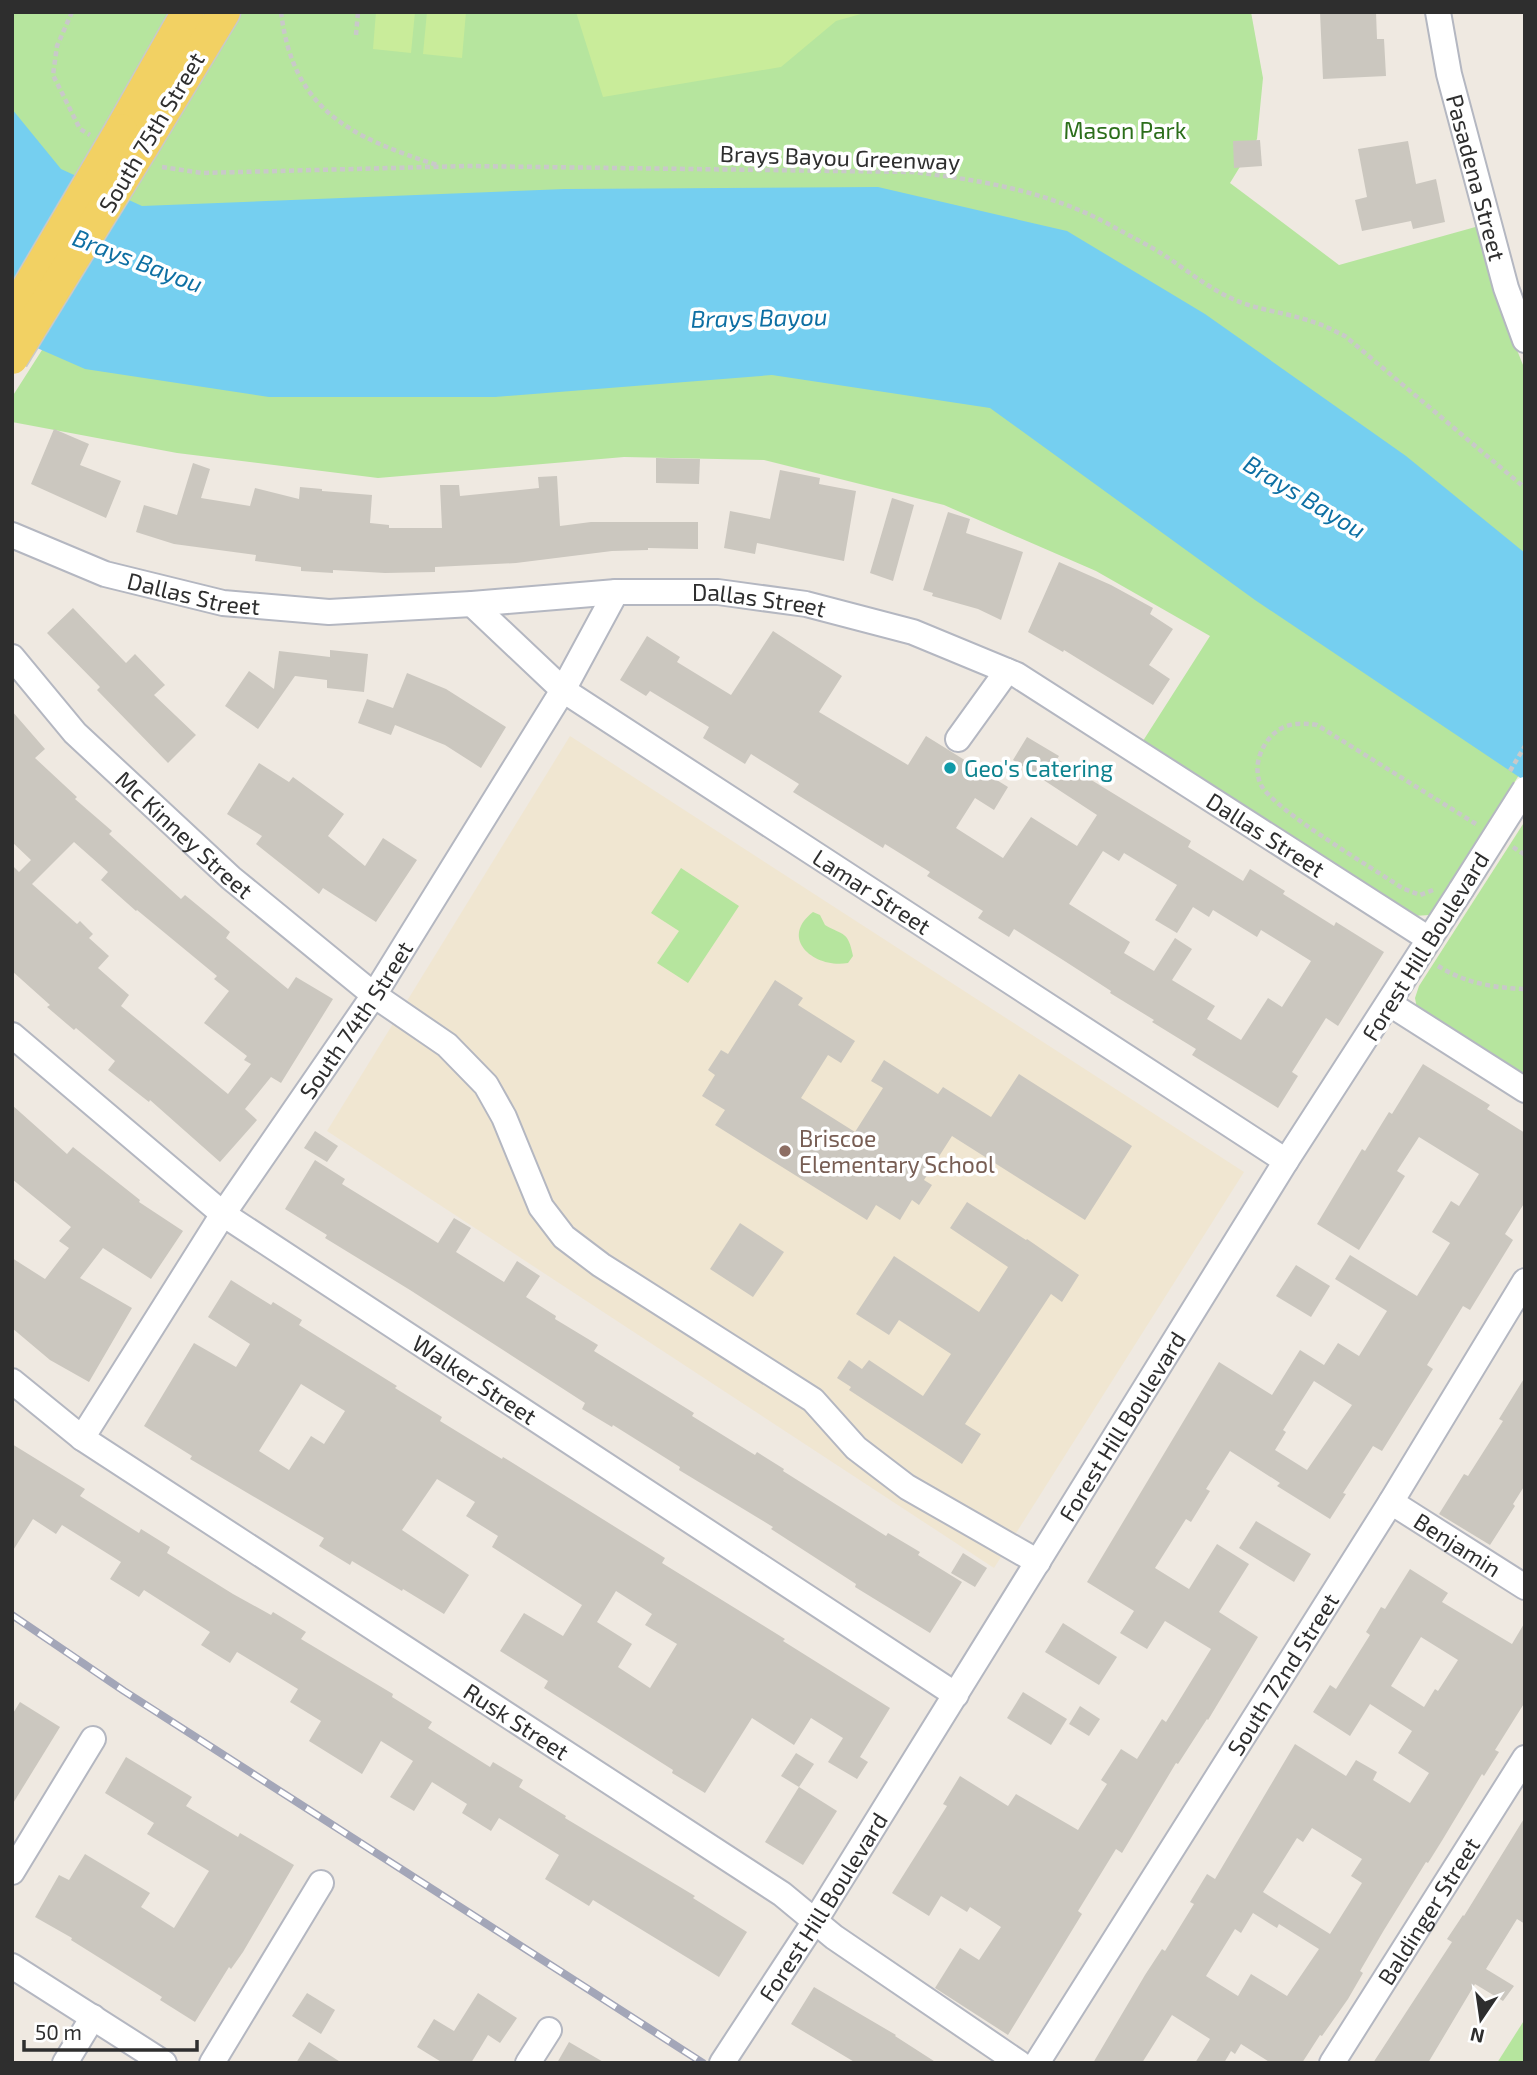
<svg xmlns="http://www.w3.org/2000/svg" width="1537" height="2075" viewBox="0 0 1537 2075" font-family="'Exo 2',sans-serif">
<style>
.education{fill:#f0e6d1}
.green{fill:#b6e59e}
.pitch{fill:#c9ec9a}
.water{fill:#75cff0}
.building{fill:#cbc7bf;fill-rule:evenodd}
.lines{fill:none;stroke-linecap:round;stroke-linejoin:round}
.minor-casing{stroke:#b4b7c1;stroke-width:28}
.major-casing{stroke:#c9c9c9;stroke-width:35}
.path{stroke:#c9c9c9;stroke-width:4.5;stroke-dasharray:5 3.5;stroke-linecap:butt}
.minor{stroke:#fff;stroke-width:24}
.major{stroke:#f2d163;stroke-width:32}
.rail-casing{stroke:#a3a6b8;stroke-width:8}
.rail{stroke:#fff;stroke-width:5;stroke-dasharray:16;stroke-linecap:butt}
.minor-bridge-casing{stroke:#b4b7c1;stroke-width:28;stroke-linecap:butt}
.major-bridge-casing{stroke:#c9c9c9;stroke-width:35;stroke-linecap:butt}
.path-bridge{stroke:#c9c9c9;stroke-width:4.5;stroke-dasharray:5 3.5;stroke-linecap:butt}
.minor-bridge{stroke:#fff;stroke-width:24}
.major-bridge{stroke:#f2d163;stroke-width:32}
.culture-dot{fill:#0f9aa8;stroke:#fff;stroke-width:2.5}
.education-dot{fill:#8d6e63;stroke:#fff;stroke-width:2.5}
.labels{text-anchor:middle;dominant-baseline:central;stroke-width:7;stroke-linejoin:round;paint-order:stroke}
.park-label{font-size:23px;fill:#2c6e1b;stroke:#fff}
.street-label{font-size:23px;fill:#2e2e2e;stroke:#fff}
.culture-label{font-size:23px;fill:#0d838f;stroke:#fff;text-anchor:start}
.education-label{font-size:23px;fill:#785e54;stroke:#fff;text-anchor:start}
.water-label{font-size:24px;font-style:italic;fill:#0d6fa3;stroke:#fff}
</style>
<rect width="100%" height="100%" fill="#efe9e1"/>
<!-- education -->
<polygon class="education" points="570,736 1244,1172 994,1568 327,1131"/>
<!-- green -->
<g class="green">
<polygon points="12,12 1251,12 1263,78 1257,139 1230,183 1339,265 1479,226 1511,335 1525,370 1525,765 1438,908 1430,915 1413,916 1141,744 1210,636 1096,571 944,505 764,460 624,457 378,478 177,453 12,422 12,397 42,350 12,250"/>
<polygon points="1525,821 1525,1079 1417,1009 1415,998 1419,986"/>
<polygon points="681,868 739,906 688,983 657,963 679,931 651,913"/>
<path d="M813,912L820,915L825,925C844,936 848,931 853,956L848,963C815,969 778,939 813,912Z"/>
<polygon points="1525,2019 1525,2063 1497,2063"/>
</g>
<!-- pitch -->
<g class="pitch">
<polygon points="376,12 415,12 411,53 373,49"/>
<polygon points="427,12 466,12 462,58 423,54"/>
<polygon points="576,12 868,12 836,21 781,67 603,97"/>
</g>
<!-- water -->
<polygon class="water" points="12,109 61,169 142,206 565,189 878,187 1067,231 1205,314 1406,456 1525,553 1525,781 1255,600 990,408 772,375 495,397 269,397 85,369 12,337"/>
<!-- building -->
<g class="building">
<polygon points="1320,12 1376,12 1377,39 1384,39 1386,76 1323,79"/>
<polygon points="1260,140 1262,166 1234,168 1233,141"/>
<polygon points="1408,141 1416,184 1436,179 1445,222 1413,229 1411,221 1362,231 1355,200 1367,197 1358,149"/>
<polygon points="54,429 89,444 80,465 121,481 106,518 31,484"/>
<polygon points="656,458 700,459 699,484 656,483"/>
<polygon points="193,463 210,469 201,498 250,506 255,488 299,499 300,487 322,489 322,491 372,495 370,523 389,525 389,528 442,528 440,485 459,485 460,496 539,488 538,477 557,476 560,526 591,522 698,522 698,549 648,548 648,550 612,551 516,563 435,567 435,572 385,573 333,570 333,573 301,571 301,567 255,561 256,555 174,544 136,532 144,505 177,515"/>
<polygon points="780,470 820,478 819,484 856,491 844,561 757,543 755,554 724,548 730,511 770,519"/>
<polygon points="892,498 914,505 893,581 870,573"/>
<polygon points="948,512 970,519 966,533 1023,552 1001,620 978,609 932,596 933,593 923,590"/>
<polygon points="1059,562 1111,585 1153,608 1150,614 1173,629 1149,665 1170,679 1153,705 1064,650 1063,652 1028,632"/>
<polygon points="73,608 126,663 135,654 165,685 154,695 196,735 168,763 97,690 100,687 47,633"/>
<path d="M773,631L842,676L819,712L908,765L926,736L1008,787L994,810L975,798L956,828L1003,858L1031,817L1077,846L1097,815L1013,760L1027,737L1059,756L1057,759L1191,841L1188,847L1243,881L1250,869L1285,891L1283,894L1334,926L1336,922L1384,952L1338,1026L1326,1018L1292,1072L1298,1076L1278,1108L1192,1055L1196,1049L1152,1022L1154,1020L1110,993L1111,991L1063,960L1014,929L1009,937L978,918L983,911L927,876L930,872L885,844L883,848L793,792L799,784L751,754L745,764L703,738L709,727L650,691L646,696L620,680L647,636L680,657L677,662L731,695ZM1103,851L1119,861L1124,853L1177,885L1155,920L1177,933L1193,907L1209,917L1213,910L1257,937L1261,930L1311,961L1282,1007L1268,998L1241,1040L1207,1019L1215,1006L1172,980L1192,949L1175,938L1154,971L1124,953L1130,942L1069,904Z"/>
<polygon points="330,650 368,654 364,692 327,688 327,680 295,676 258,729 225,706 249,671 274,689 279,651 330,657"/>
<polygon points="407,673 446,689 506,727 481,768 445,745 395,725 391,735 358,723 367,699 393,708"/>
<path d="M12,711L45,749L35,758L77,797L75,799L112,831L109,834L181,899L185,895L230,932L226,938L288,989L296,977L333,999L281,1083L271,1077L245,1109L257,1120L220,1162L150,1100L149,1102L108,1070L115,1061L76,1028L74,1030L47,1007L50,1005L12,971V865L19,872L31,860L12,842ZM74,842L108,872L101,880L136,911L137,910L217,976L214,979L229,991L204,1023L247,1056L244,1060L251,1064L228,1094L121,1006L129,995L98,968L109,956L89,938L93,934L80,921L77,924L32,884Z"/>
<polygon points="259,763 289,782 293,777 344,814 328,836 365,866 383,838 417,860 376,922 323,888 319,894 256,844 262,836 227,814"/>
<polygon points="775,980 803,998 798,1005 855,1041 841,1063 828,1055 801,1098 855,1132 883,1088 871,1081 884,1060 938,1094 943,1087 991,1117 1019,1074 1132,1146 1085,1220 952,1136 924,1180 932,1185 919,1205 912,1200 900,1220 876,1205 867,1220 715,1125 725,1110 702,1096 715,1075 708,1070 721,1050 728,1054"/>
<path d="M1423,1064L1490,1105L1487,1109L1525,1133V1202L1505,1234L1513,1240L1470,1310L1463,1306L1427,1365L1433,1369L1382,1451L1373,1446L1343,1493L1346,1494L1330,1519L1277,1486L1280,1483L1230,1451L1206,1489L1210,1491L1191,1522L1186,1519L1155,1568L1189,1589L1217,1544L1249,1564L1219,1612L1258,1637L1208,1720L1207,1719L1178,1764L1176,1763L1122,1853L1116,1849L1078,1911L1082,1914L1008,2035L935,1988L960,1948L979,1960L1001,1927L970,1907L967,1912L941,1896L929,1916L892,1893L947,1806L943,1804L960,1776L1008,1806L1016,1794L1078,1830L1107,1784L1101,1780L1121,1749L1137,1759L1162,1719L1166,1722L1211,1649L1165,1621L1147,1649L1120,1633L1134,1611L1087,1582L1219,1362L1272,1395L1300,1350L1324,1365L1338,1343L1359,1356L1387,1311L1335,1279L1350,1255L1417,1296L1450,1243L1432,1232L1451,1201L1459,1206L1479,1174L1419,1137L1397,1171L1405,1176L1359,1250L1317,1224L1362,1149L1365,1151L1389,1112L1392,1114ZM1314,1381L1352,1405L1307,1470L1275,1450L1286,1432L1283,1430Z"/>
<polygon points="12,1105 67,1154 73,1147 140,1200 139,1202 183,1231 151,1279 103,1248 80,1278 132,1308 89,1382 50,1360 12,1328 12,1258 45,1279 69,1248 59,1241 71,1227 12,1179"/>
<polygon points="315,1131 338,1146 327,1162 304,1148"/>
<polygon points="315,1160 345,1179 342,1184 438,1243 454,1218 471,1228 456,1252 504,1282 517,1261 540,1276 526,1297 556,1316 555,1319 598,1345 594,1351 694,1413 692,1416 755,1455 757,1452 784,1469 783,1471 886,1536 888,1533 920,1552 918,1555 962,1582 930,1633 855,1587 856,1584 771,1529 773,1527 679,1470 680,1467 613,1425 612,1427 582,1409 585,1403 410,1290 325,1238 327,1235 285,1209"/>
<polygon points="967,1202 1026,1240 1027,1239 1079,1275 1062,1302 1051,1294 965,1424 981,1434 962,1464 849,1390 851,1387 837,1378 849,1360 862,1369 869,1360 923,1396 951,1354 899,1320 889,1335 856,1314 894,1256 979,1312 1008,1267 950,1228"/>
<polygon points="740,1223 784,1252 753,1297 710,1269"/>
<polygon points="1296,1265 1330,1286 1311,1317 1276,1296"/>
<path d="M231,1280L271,1305L273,1302L302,1320L299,1325L397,1386L395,1388L442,1417L440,1421L502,1459L503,1457L665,1558L662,1563L785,1639L783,1641L890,1708L860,1757L868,1762L857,1779L828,1762L843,1738L811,1718L794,1745L752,1718L705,1793L672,1773L673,1770L544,1688L548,1681L500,1651L524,1613L563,1636L582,1605L492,1547L498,1536L466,1516L475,1502L437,1479L402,1530L469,1575L444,1614L403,1589L402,1591L352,1561L350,1565L319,1546L324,1538L190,1459L192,1456L144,1426L194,1343L236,1367L250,1344L208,1317ZM301,1384L345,1411L324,1444L311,1436L289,1470L259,1451ZM616,1591L652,1614L645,1625L677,1644L650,1688L618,1667L632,1644L597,1622Z"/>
<polygon points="1525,1377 1525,1485 1513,1504 1515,1506 1490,1545 1439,1514 1464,1474 1468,1476 1503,1421 1499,1419"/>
<polygon points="12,1444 85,1489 80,1496 139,1533 141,1529 170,1547 167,1553 233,1594 271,1615 273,1612 306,1632 301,1639 393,1694 392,1697 432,1722 428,1728 490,1767 493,1762 523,1780 519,1787 566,1816 565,1818 695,1896 693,1898 747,1932 719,1977 593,1900 589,1906 545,1879 559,1855 499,1818 491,1831 462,1813 467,1804 432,1782 414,1811 390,1797 413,1761 381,1741 362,1774 309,1741 321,1721 290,1702 298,1689 237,1652 230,1663 201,1645 210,1632 144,1590 139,1597 110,1579 121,1562 62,1525 56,1534 33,1519 12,1552"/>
<polygon points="1256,1521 1311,1554 1294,1582 1239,1548"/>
<polygon points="963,1553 987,1568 975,1587 951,1573"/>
<path d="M1410,1569L1448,1593L1442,1602L1512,1644L1525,1622V1702L1495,1750L1499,1752L1484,1776L1482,1774L1443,1839L1428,1863L1426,1862L1384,1930L1360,1971L1363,1973L1348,1999L1322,2036L1320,2035L1302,2063H1271L1241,2044L1235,2054L1231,2051L1224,2063H1195L1210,2039L1172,2015L1142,2063H1093L1145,1975L1162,1949L1165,1951L1194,1904L1190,1902L1207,1874L1215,1879L1295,1744L1346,1776L1356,1760L1377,1772L1373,1780L1410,1803L1429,1773L1398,1753L1412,1731L1370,1704L1350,1736L1313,1712L1330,1685L1336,1689L1370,1635L1366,1632L1381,1607L1385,1609ZM1421,1637L1458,1660L1438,1691L1435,1689L1424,1707L1391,1686ZM1312,1828L1362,1859L1351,1876L1362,1883L1330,1934L1263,1892L1297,1838L1303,1842ZM1253,1913L1277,1928L1279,1924L1319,1949L1287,1996L1251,1974L1238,1996L1206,1976L1235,1929L1241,1933Z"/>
<polygon points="1063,1623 1117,1657 1099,1685 1045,1652"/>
<polygon points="1023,1692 1067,1719 1051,1745 1007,1718"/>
<polygon points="20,1702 60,1727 12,1805 12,1715"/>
<polygon points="1080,1706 1100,1719 1089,1736 1069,1724"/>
<polygon points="796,1753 814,1764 799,1787 781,1776"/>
<polygon points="126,1757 192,1797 186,1806 238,1837 240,1833 294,1865 243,1952 231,1969 229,1967 195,2022 160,2000 162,1997 71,1940 72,1938 35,1917 59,1875 69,1880 85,1854 150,1893 141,1907 174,1928 209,1871 147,1834 154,1823 105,1793"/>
<polygon points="799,1787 837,1811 803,1865 765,1842"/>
<polygon points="1525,1817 1525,1924 1517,1919 1486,1969 1514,1986 1503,2001 1475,1984 1428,2063 1373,2063 1452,1942 1447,1939 1463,1915 1464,1916"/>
<polygon points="814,1987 896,2035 895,2036 937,2063 856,2063 791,2024"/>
<polygon points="307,1993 335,2010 321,2034 292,2016"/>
<polygon points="478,1993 517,2018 500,2043 488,2035 471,2063 443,2063 417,2047 434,2019 454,2031"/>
<polygon points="309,2042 342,2063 296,2063"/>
<polygon points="569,2042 605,2063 557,2063"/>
</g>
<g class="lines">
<!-- minor casing -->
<g class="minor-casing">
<g id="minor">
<path id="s1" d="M1438,12L1449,74L1506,288L1525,340"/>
<path id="s2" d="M12,535L105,574L223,603L329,612L472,604L616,592H718L806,604L913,632L1017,675L1429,939"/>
<path id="s3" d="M472,604L563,690L1286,1161"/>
<path id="s4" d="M12,657L75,733L231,878L374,995L447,1045L486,1085L504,1117L541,1207L564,1237L601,1265L813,1400L856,1448L907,1487L1038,1562"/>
<polyline points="958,739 1007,671"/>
<polyline points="1390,1004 1525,1090"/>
<path id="s5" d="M12,1035L223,1214L956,1695"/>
<path id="s6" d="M12,1381L82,1438L782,1894L834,1937L1019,2063"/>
<path id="s7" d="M82,1438L223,1214L374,995L563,690L616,592"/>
<path id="s8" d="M1391,1502L1525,1587"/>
<polyline points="12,1872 93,1739"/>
<polyline points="12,1966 164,2063"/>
<polyline points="65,2063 93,2017"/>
<polyline points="212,2063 321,1883"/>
<polyline points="528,2063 549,2030"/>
<path id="s9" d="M722,2063L815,1921L1286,1161L1461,890"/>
<path id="s10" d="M1037,2063L1391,1502L1525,1281"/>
<path id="s11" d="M1332,2063L1525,1758"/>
</g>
</g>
<!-- major casing -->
<g class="major-casing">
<g id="major">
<polyline points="121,130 188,12"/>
<polyline points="144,144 224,12"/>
</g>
</g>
<!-- path -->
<g class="path">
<polyline points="72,12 57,46 53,75 80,129 90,135"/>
<path d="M281,12C293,111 351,137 437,165"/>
<polyline points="356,35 358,12"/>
<path d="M162,167L202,173L467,166L913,172C981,180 1051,192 1112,226C1130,236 1150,246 1167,257C1189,272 1210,289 1235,300C1261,311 1290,313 1316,323C1326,326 1336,332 1345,336L1525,488"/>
<polyline points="1513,847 1525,855"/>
<path d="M1433,890L1420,895L1402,888C1373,868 1275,811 1261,785C1254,770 1258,753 1268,740C1281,723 1298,722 1317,725L1476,824"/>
<path d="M1438,966C1465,983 1494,988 1525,989"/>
</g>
<!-- minor -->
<use href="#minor" class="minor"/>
<!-- major -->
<use href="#major" class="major"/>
<!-- rail casing -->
<g class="rail-casing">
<polyline id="rail" points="12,1615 124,1691 703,2063"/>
</g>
<!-- rail -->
<use href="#rail" class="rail"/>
<!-- minor-bridge casing -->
<g class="minor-bridge-casing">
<polyline id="minor-bridge" points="1461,890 1525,789"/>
</g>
<!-- major-bridge casing -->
<g class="major-bridge-casing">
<g id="major-bridge">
<polyline points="12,315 121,130"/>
<polyline points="12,358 144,144"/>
</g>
</g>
<!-- path-bridge -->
<polyline class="path-bridge" points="1510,771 1525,746"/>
<!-- minor-bridge -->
<use href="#minor-bridge" class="minor-bridge"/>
<!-- major-bridge -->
<use href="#major-bridge" class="major-bridge"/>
</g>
<!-- markers -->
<circle class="culture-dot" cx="950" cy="768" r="7"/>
<circle class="education-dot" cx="785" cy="1151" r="7"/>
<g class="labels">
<!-- park labels -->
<g class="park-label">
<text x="1125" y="130">Mason Park</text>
</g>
<!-- street labels -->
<g class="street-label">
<text transform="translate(151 132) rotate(-59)">South 75th Street</text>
<text transform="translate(840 157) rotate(2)">Brays Bayou Greenway</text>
<text stroke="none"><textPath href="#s1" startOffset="170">Pasadena Street</textPath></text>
<text stroke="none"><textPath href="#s2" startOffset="192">Dallas Street</textPath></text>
<text stroke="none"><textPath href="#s2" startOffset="760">Dallas Street</textPath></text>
<text stroke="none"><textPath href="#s4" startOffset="248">Mc Kinney Street</textPath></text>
<text stroke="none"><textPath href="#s2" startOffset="1326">Dallas Street</textPath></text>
<text stroke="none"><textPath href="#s3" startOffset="494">Lamar Street</textPath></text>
<text transform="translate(1425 946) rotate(-58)">Forest Hill Boulevard</text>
<text stroke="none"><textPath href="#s7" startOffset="500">South 74th Street</textPath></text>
<text stroke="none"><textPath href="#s5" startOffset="578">Walker Street</textPath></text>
<text stroke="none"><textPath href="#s9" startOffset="752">Forest Hill Boulevard</textPath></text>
<text stroke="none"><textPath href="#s8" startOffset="79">Benjamin</textPath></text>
<text stroke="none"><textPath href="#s10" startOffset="460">South 72nd Street</textPath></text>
<text stroke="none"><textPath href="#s6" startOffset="609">Rusk Street</textPath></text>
<text stroke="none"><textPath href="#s9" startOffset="186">Forest Hill Boulevard</textPath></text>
<text stroke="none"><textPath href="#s11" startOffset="180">Baldinger Street</textPath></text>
</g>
<!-- culture labels -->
<g class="culture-label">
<text x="964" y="768">Geo's Catering</text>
</g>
<!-- education labels -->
<g class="education-label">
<text x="799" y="1138">Briscoe<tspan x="799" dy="26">Elementary School</tspan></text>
</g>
<!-- water labels -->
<g class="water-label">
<text transform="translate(138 260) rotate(21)">Brays Bayou</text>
<text transform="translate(759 317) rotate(-1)">Brays Bayou</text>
<text transform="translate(1305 496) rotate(31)">Brays Bayou</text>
</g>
</g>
<!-- border -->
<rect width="1537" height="2075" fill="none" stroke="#2e2e2e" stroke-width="28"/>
<!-- north arrow -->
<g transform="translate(1481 2019) rotate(193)" stroke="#ffffff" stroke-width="5" paint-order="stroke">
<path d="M0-5L12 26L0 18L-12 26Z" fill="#2e2e2e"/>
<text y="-10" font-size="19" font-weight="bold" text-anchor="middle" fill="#2e2e2e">N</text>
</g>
<!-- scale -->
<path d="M24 2040v10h173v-10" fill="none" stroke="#2e2e2e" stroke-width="3.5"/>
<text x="35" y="2040" font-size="21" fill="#2e2e2e" stroke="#ffffff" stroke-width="5" paint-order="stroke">50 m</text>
</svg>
